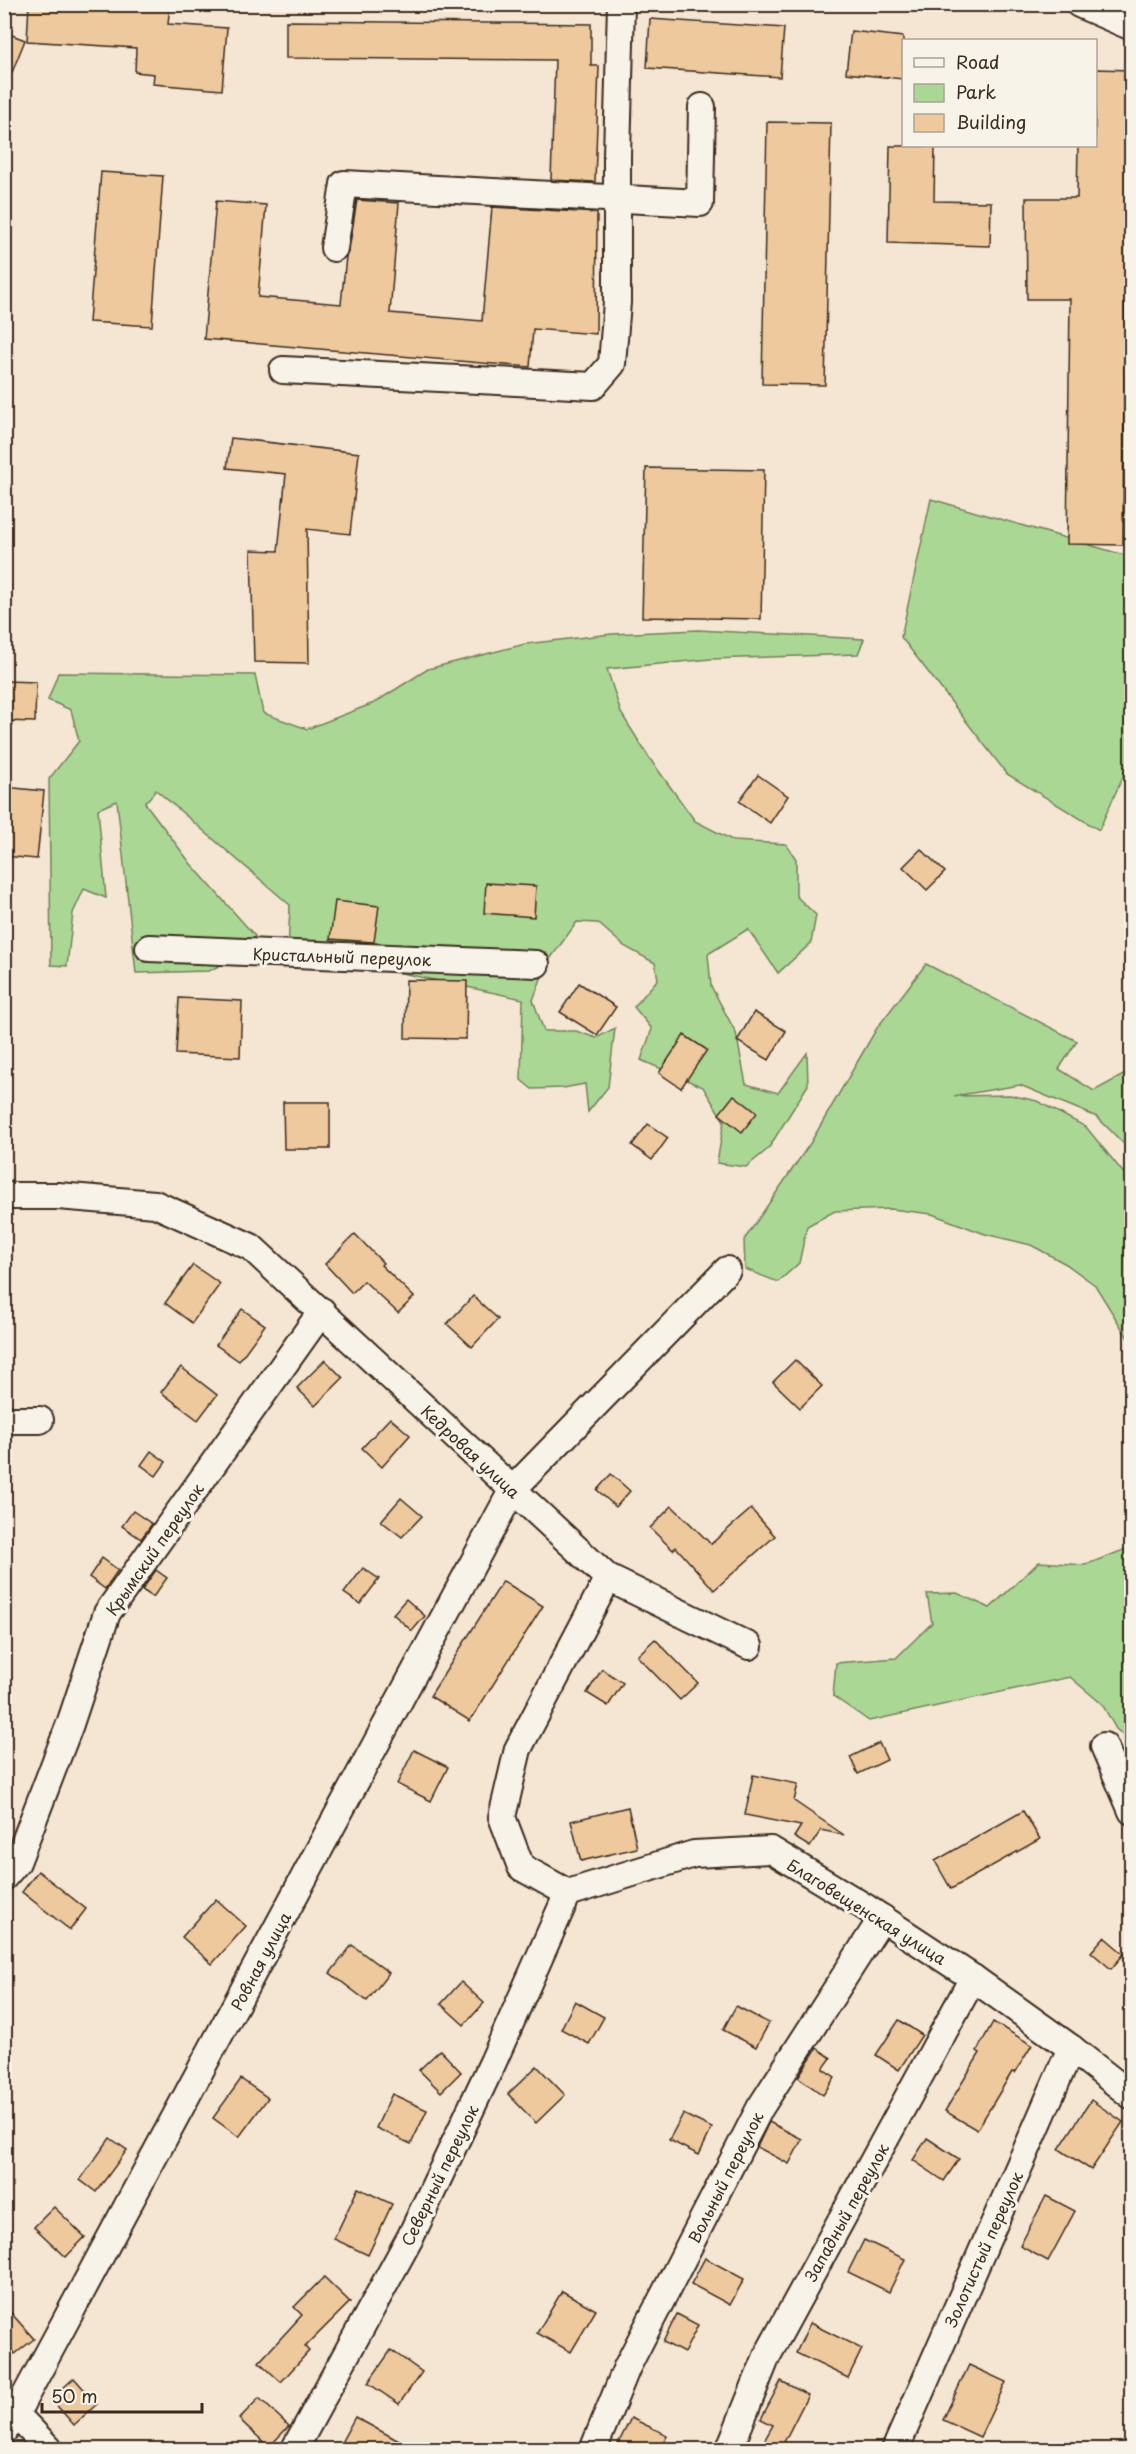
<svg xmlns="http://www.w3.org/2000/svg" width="1136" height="2454" viewBox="0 0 1136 2454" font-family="'Playpen Sans',sans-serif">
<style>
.green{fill:#abd795;stroke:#73805a;stroke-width:1.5}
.building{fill:#eec99e;stroke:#3b2a1e;stroke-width:1.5}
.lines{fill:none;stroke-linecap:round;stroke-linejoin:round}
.minor-casing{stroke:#3b2a1e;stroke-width:30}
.minor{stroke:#f7f3e8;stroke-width:26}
.labels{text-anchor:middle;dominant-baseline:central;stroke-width:6;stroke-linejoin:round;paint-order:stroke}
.street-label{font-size:16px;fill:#3b2a1e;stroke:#f7f3e8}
</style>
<rect width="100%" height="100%" fill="#f4e6d2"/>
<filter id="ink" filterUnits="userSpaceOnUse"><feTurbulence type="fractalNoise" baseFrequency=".0167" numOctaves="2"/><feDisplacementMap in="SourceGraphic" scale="12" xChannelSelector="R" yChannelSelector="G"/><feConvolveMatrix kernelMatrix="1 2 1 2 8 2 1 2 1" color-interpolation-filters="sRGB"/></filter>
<g filter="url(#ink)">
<!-- green -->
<g class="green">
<polygon points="931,499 1131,557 1131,758 1099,830 1007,774 901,637"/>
<polygon points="698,630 864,639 858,654 711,659 607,669 621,713 650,759 695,821 734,841 786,844 796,859 796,896 816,915 811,943 778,973 748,929 708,954 711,986 736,1033 746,1084 778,1093 807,1053 808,1085 768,1149 746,1167 717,1163 724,1121 703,1087 641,1060 652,1029 634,1007 658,979 655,963 624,946 598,923 577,922 547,963 533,1000 544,1031 576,1031 596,1038 615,1028 608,1087 588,1112 585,1084 563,1088 532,1089 521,1080 523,999 350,962 288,954 290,905 156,790 145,803 191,864 255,936 237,957 209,971 136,973 117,801 98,809 106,898 84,889 73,913 67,966 51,965 49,779 79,741 71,710 48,700 58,673 255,675 263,713 307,729 374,703 428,669 525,644 612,634"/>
<polygon points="926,964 1077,1041 1059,1069 1094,1091 1129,1072 1131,1074 1131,1151 1097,1117 1020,1085 954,1096 1010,1095 1037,1101 1086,1127 1131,1182 1131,1343 1095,1285 1066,1264 1031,1245 985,1234 932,1214 891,1209 835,1211 807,1226 799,1263 778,1282 745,1269 744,1240 811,1142 877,1028"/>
<polygon points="1131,1547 1131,1742 1116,1729 1102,1704 1070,1677 869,1721 833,1696 836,1663 896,1658 932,1623 927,1594 957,1593 990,1608 1039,1562 1085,1565"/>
</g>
<!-- building -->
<g class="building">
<polygon points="29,4 170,4 168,24 227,28 222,90 153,84 154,74 135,72 136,48 27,41"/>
<polygon points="650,19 784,28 780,77 647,68"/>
<polygon points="286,21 591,24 591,66 599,66 595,182 551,180 555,60 286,58"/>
<polygon points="851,31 903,37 903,79 846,73"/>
<polygon points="4,32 25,40 5,90 4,90"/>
<polygon points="1095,69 1131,70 1131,296 1125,296 1123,545 1067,544 1070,299 1027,299 1026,198 1077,198 1078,146 1095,146"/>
<polygon points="767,122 831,123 825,385 762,384"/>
<polygon points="890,146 935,146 934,201 991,202 990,246 888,243"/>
<polygon points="101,172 163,176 152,326 89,322"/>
<polygon points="357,200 399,203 390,313 482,321 492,207 597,213 596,334 533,329 530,367 204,339 216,201 266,205 258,297 341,304 346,257 349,250"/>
<polygon points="231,438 359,453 350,534 307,529 309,663 254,662 251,550 278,551 286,474 227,468"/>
<polygon points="646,468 764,470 761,619 642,617"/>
<polygon points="4,681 36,682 35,722 4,721"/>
<polygon points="758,775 788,796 770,823 739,801"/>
<polygon points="4,787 44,791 37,859 4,856"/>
<polygon points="921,849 945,872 927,890 903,867"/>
<polygon points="486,883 536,886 534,917 484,913"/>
<polygon points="335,901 379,906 374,942 330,939"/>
<polygon points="406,980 467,981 466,1039 405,1038"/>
<polygon points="579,983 616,1007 597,1035 560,1012"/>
<polygon points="179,998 242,1001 240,1057 176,1054"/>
<polygon points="754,1012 786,1031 769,1060 737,1041"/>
<polygon points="684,1035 707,1050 681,1088 659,1073"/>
<polygon points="734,1095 757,1113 742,1132 719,1114"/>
<polygon points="283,1102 330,1102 330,1149 284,1149"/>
<polygon points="648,1124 668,1138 652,1160 632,1145"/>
<polygon points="355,1234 383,1263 381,1265 414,1297 398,1313 364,1281 352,1293 325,1264"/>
<polygon points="193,1265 220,1284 192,1323 165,1303"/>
<polygon points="473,1296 498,1319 472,1347 447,1324"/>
<polygon points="242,1309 265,1325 239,1361 216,1345"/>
<polygon points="325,1360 343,1378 315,1406 297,1388"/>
<polygon points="795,1360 822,1386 800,1408 773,1382"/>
<polygon points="181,1367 217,1395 198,1420 161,1392"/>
<polygon points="390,1418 410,1435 382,1467 362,1448"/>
<polygon points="151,1451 166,1462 156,1476 141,1465"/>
<polygon points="611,1474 630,1491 616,1507 597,1490"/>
<polygon points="401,1498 422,1516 402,1537 381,1521"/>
<polygon points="672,1506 711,1544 751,1509 775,1536 714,1590 676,1547 673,1550 650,1528"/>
<polygon points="133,1511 152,1524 141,1539 122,1526"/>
<polygon points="102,1558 118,1570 105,1589 89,1577"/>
<polygon points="363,1568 379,1579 360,1604 344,1593"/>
<polygon points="156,1570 167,1578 153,1597 142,1590"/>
<polygon points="503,1581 543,1606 470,1721 430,1696"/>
<polygon points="406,1599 425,1616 412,1631 393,1614"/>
<polygon points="655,1639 698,1683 680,1700 637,1656"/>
<polygon points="602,1669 623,1683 608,1706 587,1693"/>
<polygon points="879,1743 887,1760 858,1774 850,1757"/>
<polygon points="414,1750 448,1767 431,1801 397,1784"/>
<polygon points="753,1775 798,1784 794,1801 844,1835 821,1830 810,1847 794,1837 801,1826 745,1815"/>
<polygon points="628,1807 637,1848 581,1861 571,1821"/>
<polygon points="1023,1811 1040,1839 951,1889 935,1861"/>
<polygon points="38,1871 86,1909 70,1930 22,1892"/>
<polygon points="216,1899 246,1926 212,1964 182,1937"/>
<polygon points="1104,1937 1124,1954 1111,1969 1091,1952"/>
<polygon points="352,1945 389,1973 367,2001 330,1973"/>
<polygon points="461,1982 484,2003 464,2025 441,2004"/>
<polygon points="575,2001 604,2017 589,2044 561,2029"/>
<polygon points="736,2006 769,2023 756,2047 723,2030"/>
<polygon points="899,2020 922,2035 899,2070 876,2055"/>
<polygon points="993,2022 1032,2045 1015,2073 1012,2072 977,2130 945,2111 980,2053 977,2051"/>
<polygon points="817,2048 831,2058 823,2069 835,2077 823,2095 798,2077"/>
<polygon points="440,2050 461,2072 441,2092 419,2070"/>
<polygon points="537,2066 565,2095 536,2123 508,2094"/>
<polygon points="241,2079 268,2098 239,2137 213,2118"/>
<polygon points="392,2094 427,2110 411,2144 376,2128"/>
<polygon points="1091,2100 1123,2122 1091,2170 1059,2149"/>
<polygon points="683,2114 712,2128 699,2155 669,2140"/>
<polygon points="769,2122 802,2139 789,2164 757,2147"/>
<polygon points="110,2138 127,2150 96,2192 80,2180"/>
<polygon points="927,2138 959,2159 944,2181 913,2160"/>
<polygon points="358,2188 392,2204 368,2255 334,2239"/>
<polygon points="1046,2196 1075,2211 1048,2261 1020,2246"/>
<polygon points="54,2207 85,2237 66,2257 34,2227"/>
<polygon points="864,2240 905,2259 889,2292 848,2272"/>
<polygon points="705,2258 744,2279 730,2305 691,2284"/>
<polygon points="324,2277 350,2302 305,2347 309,2351 281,2382 259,2362 302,2315 294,2307"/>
<polygon points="562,2291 596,2310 571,2352 537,2333"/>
<polygon points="4,2305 34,2339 15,2354 4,2342"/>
<polygon points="677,2314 698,2325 684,2353 663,2342"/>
<polygon points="810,2323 862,2349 848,2378 796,2353"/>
<polygon points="391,2350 422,2372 399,2404 368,2383"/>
<polygon points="969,2365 1006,2382 980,2437 943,2420"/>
<polygon points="74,2378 97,2404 74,2425 51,2399"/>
<polygon points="781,2381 808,2395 780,2450 759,2450 773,2425 761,2419"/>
<polygon points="259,2398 289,2426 269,2447 239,2419"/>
<polygon points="355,2417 399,2441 414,2450 337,2450"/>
<polygon points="631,2418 667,2435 660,2450 615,2450"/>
</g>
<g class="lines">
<!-- minor casing -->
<g class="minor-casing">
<g id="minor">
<polyline points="1079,4 1132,27"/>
<polyline points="334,248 344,184 700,203 702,107"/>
<polyline points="283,370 593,386 612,364 617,302 617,156 621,4"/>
<polyline points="149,948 536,964"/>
<polyline points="4,1196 58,1196 155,1204 251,1247 608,1578 518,1749 502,1817 521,1867 568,1893"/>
<polyline points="4,1420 40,1420"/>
<polyline points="608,1578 749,1646"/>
<polyline points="1104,1746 1132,1811"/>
<polyline points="4,1877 17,1862 70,1724 107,1613 322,1311"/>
<polyline points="568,1893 694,1854 771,1850 865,1907 973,1978 1071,2048 1132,2096"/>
<polyline points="4,2402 50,2450"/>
<polyline points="4,2431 15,2415 513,1489 727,1270"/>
<polyline points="294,2450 411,2236 493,2062 568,1893"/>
<polyline points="593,2450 627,2367 760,2108 882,1918"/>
<polyline points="729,2450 767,2356 973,1978"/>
<polyline points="895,2450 1071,2048"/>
</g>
</g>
<!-- minor -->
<use href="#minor" class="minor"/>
</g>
</g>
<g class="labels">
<!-- street labels -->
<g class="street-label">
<text transform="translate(342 956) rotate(2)">Кристальный переулок</text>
<text transform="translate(471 1451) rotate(43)">Кедровая улица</text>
<text transform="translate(154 1549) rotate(-55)">Крымский переулок</text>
<text transform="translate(867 1911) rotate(32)">Благовещенская улица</text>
<text transform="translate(260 1961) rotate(-62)">Ровная улица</text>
<text transform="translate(439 2175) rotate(-64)">Северный переулок</text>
<text transform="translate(725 2177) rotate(-63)">Вольный переулок</text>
<text transform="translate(846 2212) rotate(-61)">Западный переулок</text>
<text transform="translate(983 2249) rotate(-66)">Золотистый переулок</text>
</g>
</g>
<!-- margin -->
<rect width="1136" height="2454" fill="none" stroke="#f7f3e8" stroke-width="24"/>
<rect x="12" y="12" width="1112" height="2430" fill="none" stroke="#3b2a1e" stroke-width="2" filter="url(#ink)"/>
<!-- legend -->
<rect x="902" y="39" width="195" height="108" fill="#f7f3e8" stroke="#aca397" stroke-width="1.5"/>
<rect x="914" y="58" width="30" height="9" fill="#f7f3e8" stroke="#aca397" stroke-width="1.5"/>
<text x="956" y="69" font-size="18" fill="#3b2a1e">Road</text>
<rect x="914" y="84" width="30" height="18" fill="#abd795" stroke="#aca397" stroke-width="1.5"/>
<text x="956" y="99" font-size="18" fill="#3b2a1e">Park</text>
<rect x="914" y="114" width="30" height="18" fill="#eec99e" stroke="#aca397" stroke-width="1.5"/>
<text x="956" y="129" font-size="18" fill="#3b2a1e">Building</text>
<!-- scale -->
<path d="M42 2403v9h160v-9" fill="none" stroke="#3b2a1e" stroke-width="3"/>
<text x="51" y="2403" font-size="18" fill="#3b2a1e" stroke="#f7f3e8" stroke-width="4.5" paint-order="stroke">50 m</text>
</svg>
